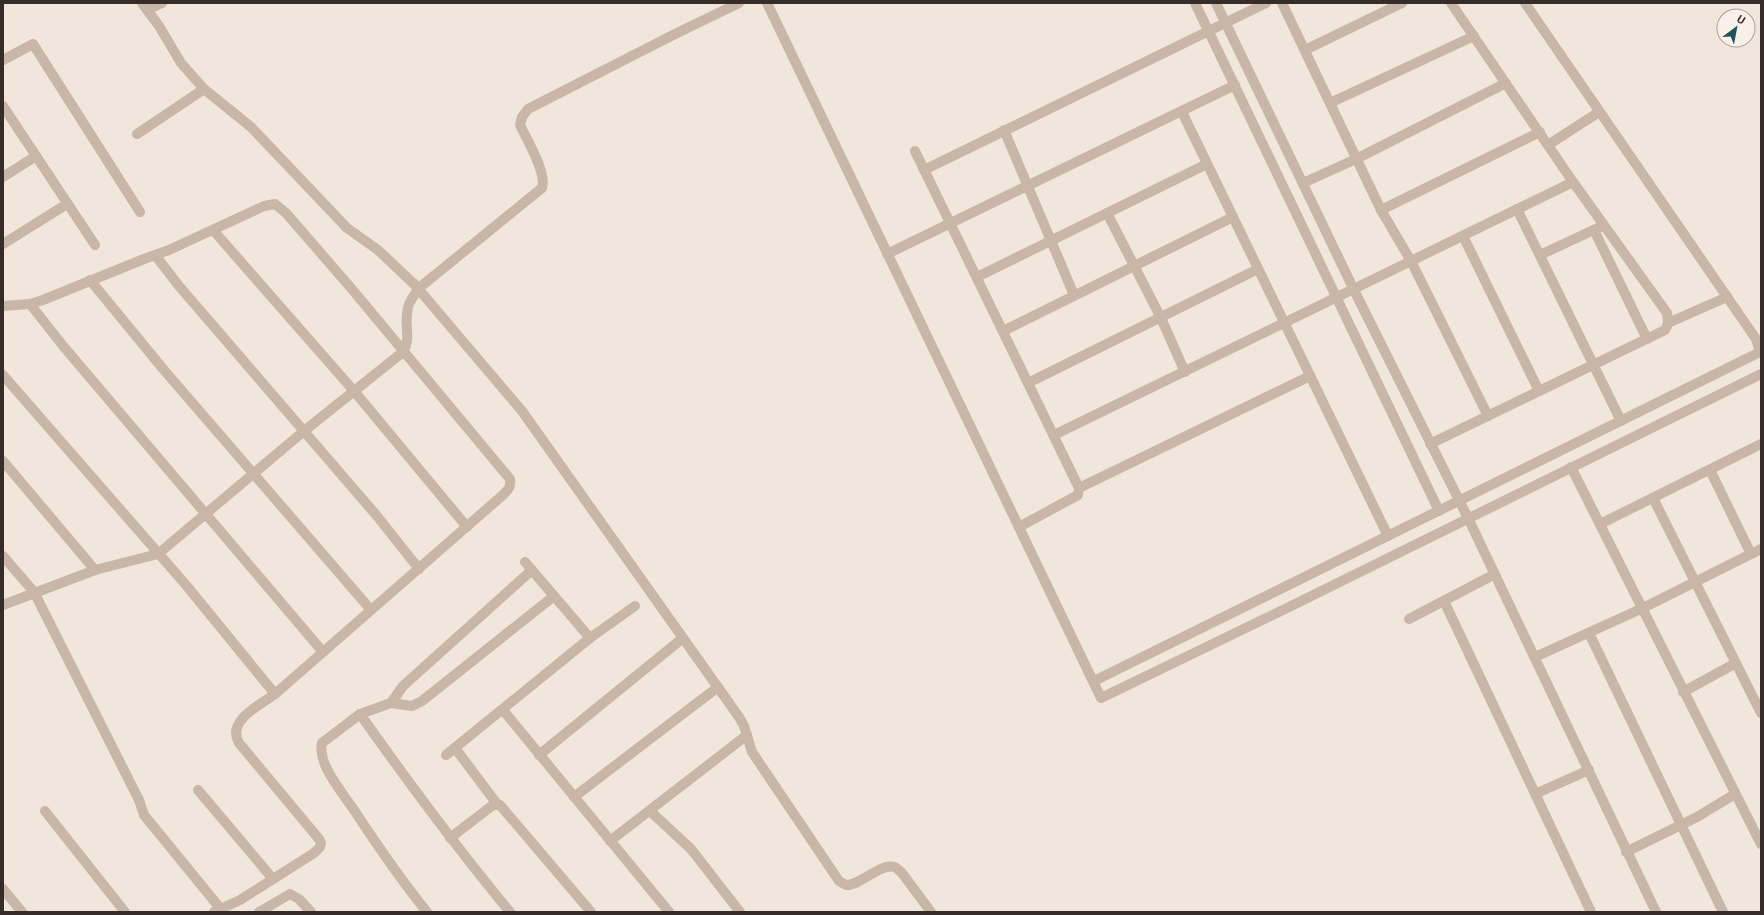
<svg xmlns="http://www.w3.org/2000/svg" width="1764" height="915" viewBox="0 0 1764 915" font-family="Roboto,sans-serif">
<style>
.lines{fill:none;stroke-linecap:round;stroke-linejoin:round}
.minor{stroke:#c8b6a9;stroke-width:10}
</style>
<rect width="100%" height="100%" fill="#f1e6dc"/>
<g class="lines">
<!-- minor -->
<g class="minor">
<path d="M142,3L159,26L181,63L204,89L251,127L347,228L378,250L415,285L522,411L739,717L744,726L752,752L839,881L846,885C862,885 879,863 895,867L902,873L931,912"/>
<polyline points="767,3 1101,698 1283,610 1761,374"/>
<polyline points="1195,3 1439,511"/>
<polyline points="1216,3 1354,290 1468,518 1656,912"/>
<polyline points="1282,3 1381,210 1411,261 1488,416"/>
<polyline points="147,10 162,3"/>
<polyline points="1305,50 1402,3"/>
<polyline points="3,60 33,44 140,212"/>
<polyline points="1330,103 1474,36"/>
<polyline points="3,106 95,245"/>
<polyline points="1182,112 1388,536"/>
<polyline points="1004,130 1074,295"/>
<polyline points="137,134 204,89"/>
<polyline points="1548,145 1599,112"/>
<polyline points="915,151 1079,488 1078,495 1019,527"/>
<polyline points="924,170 1266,3"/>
<polyline points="3,177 36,156"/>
<polyline points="1303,183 1356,159 1506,83"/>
<polyline points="1517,209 1621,421"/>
<polyline points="1381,210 1540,132"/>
<polyline points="1107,213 1161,318 1185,372"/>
<polyline points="213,230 354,391 467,527"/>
<polyline points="1594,230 1647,339"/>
<polyline points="1463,236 1539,391"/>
<polyline points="3,244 67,204"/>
<polyline points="887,254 1235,85"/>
<polyline points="155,255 179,286 377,516 419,569"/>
<polyline points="1540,255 1600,227"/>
<polyline points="977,277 1207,164"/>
<polyline points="90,280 164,370 371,610"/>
<polyline points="30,304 64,347 323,652"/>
<path d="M3,306L30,304L43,300L144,259L169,250L264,206L275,204L286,213L351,288L510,479C511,486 509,489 504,494L275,694C260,705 226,721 239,743L319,839L321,843L320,847L314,853L240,900L214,912"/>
<polyline points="1668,323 1727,297"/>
<polyline points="1003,331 1233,217"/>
<polyline points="3,375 186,585 275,694"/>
<polyline points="1028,383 1258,269"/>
<polyline points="1054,435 1573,182"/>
<path d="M1430,444L1665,330C1669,324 1668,320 1667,313L1573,182L1451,3"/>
<polyline points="3,461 95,570"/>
<path d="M1571,467C1635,593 1697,719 1761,844"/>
<polyline points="1710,470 1751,554"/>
<polyline points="1079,488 1310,376"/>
<polyline points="1653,498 1761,713"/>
<polyline points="1600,524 1761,444"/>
<polyline points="3,556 34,592 139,800 144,815 220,908"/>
<polyline points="525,562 590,638"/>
<polyline points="1444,601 1591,912"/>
<path d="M3,605L95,570L158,554L304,431L403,352C411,339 405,328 407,314C407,304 413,297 419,288L542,188C547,173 527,140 520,125L522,117L528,109L677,33L739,3"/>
<polyline points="1409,619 1495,574"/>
<polyline points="1589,633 1723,912"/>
<polyline points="1535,657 1643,608 1761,549"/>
<polyline points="1094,681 1758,353 1759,348 1756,339 1525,3"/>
<polyline points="1683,692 1736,663"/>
<polyline points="391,703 412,706 422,701 554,596"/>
<polyline points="503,710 669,912"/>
<path d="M360,714L322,743C320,752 323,761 327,769C334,783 345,797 354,810C377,845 400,879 427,912"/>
<polyline points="455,748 497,804"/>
<polyline points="446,755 590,638 635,606"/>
<polyline points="539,755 683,638"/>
<polyline points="198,790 273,879"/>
<polyline points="1535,794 1589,770"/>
<polyline points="574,797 718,687"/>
<polyline points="45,811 125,912"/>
<polyline points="650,811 691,849 740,912"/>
<polyline points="450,838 493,805 500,805 591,912"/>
<polyline points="610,841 747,735"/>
<polyline points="1626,852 1697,817 1735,794"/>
<polyline points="3,889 22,912"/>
<polyline points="259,912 290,894 299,899 311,912"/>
<path d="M510,912C457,848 408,782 360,714L391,703L403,686L532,570"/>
</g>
</g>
<!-- border -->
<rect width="1764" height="915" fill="none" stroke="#362c28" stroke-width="8"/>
<!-- north arrow -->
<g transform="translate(1736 28) rotate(32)"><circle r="19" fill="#f8f1e9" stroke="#aaa29c"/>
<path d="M0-3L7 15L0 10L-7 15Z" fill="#205355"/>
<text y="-6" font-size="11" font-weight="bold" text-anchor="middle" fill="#362c28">U</text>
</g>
</svg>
